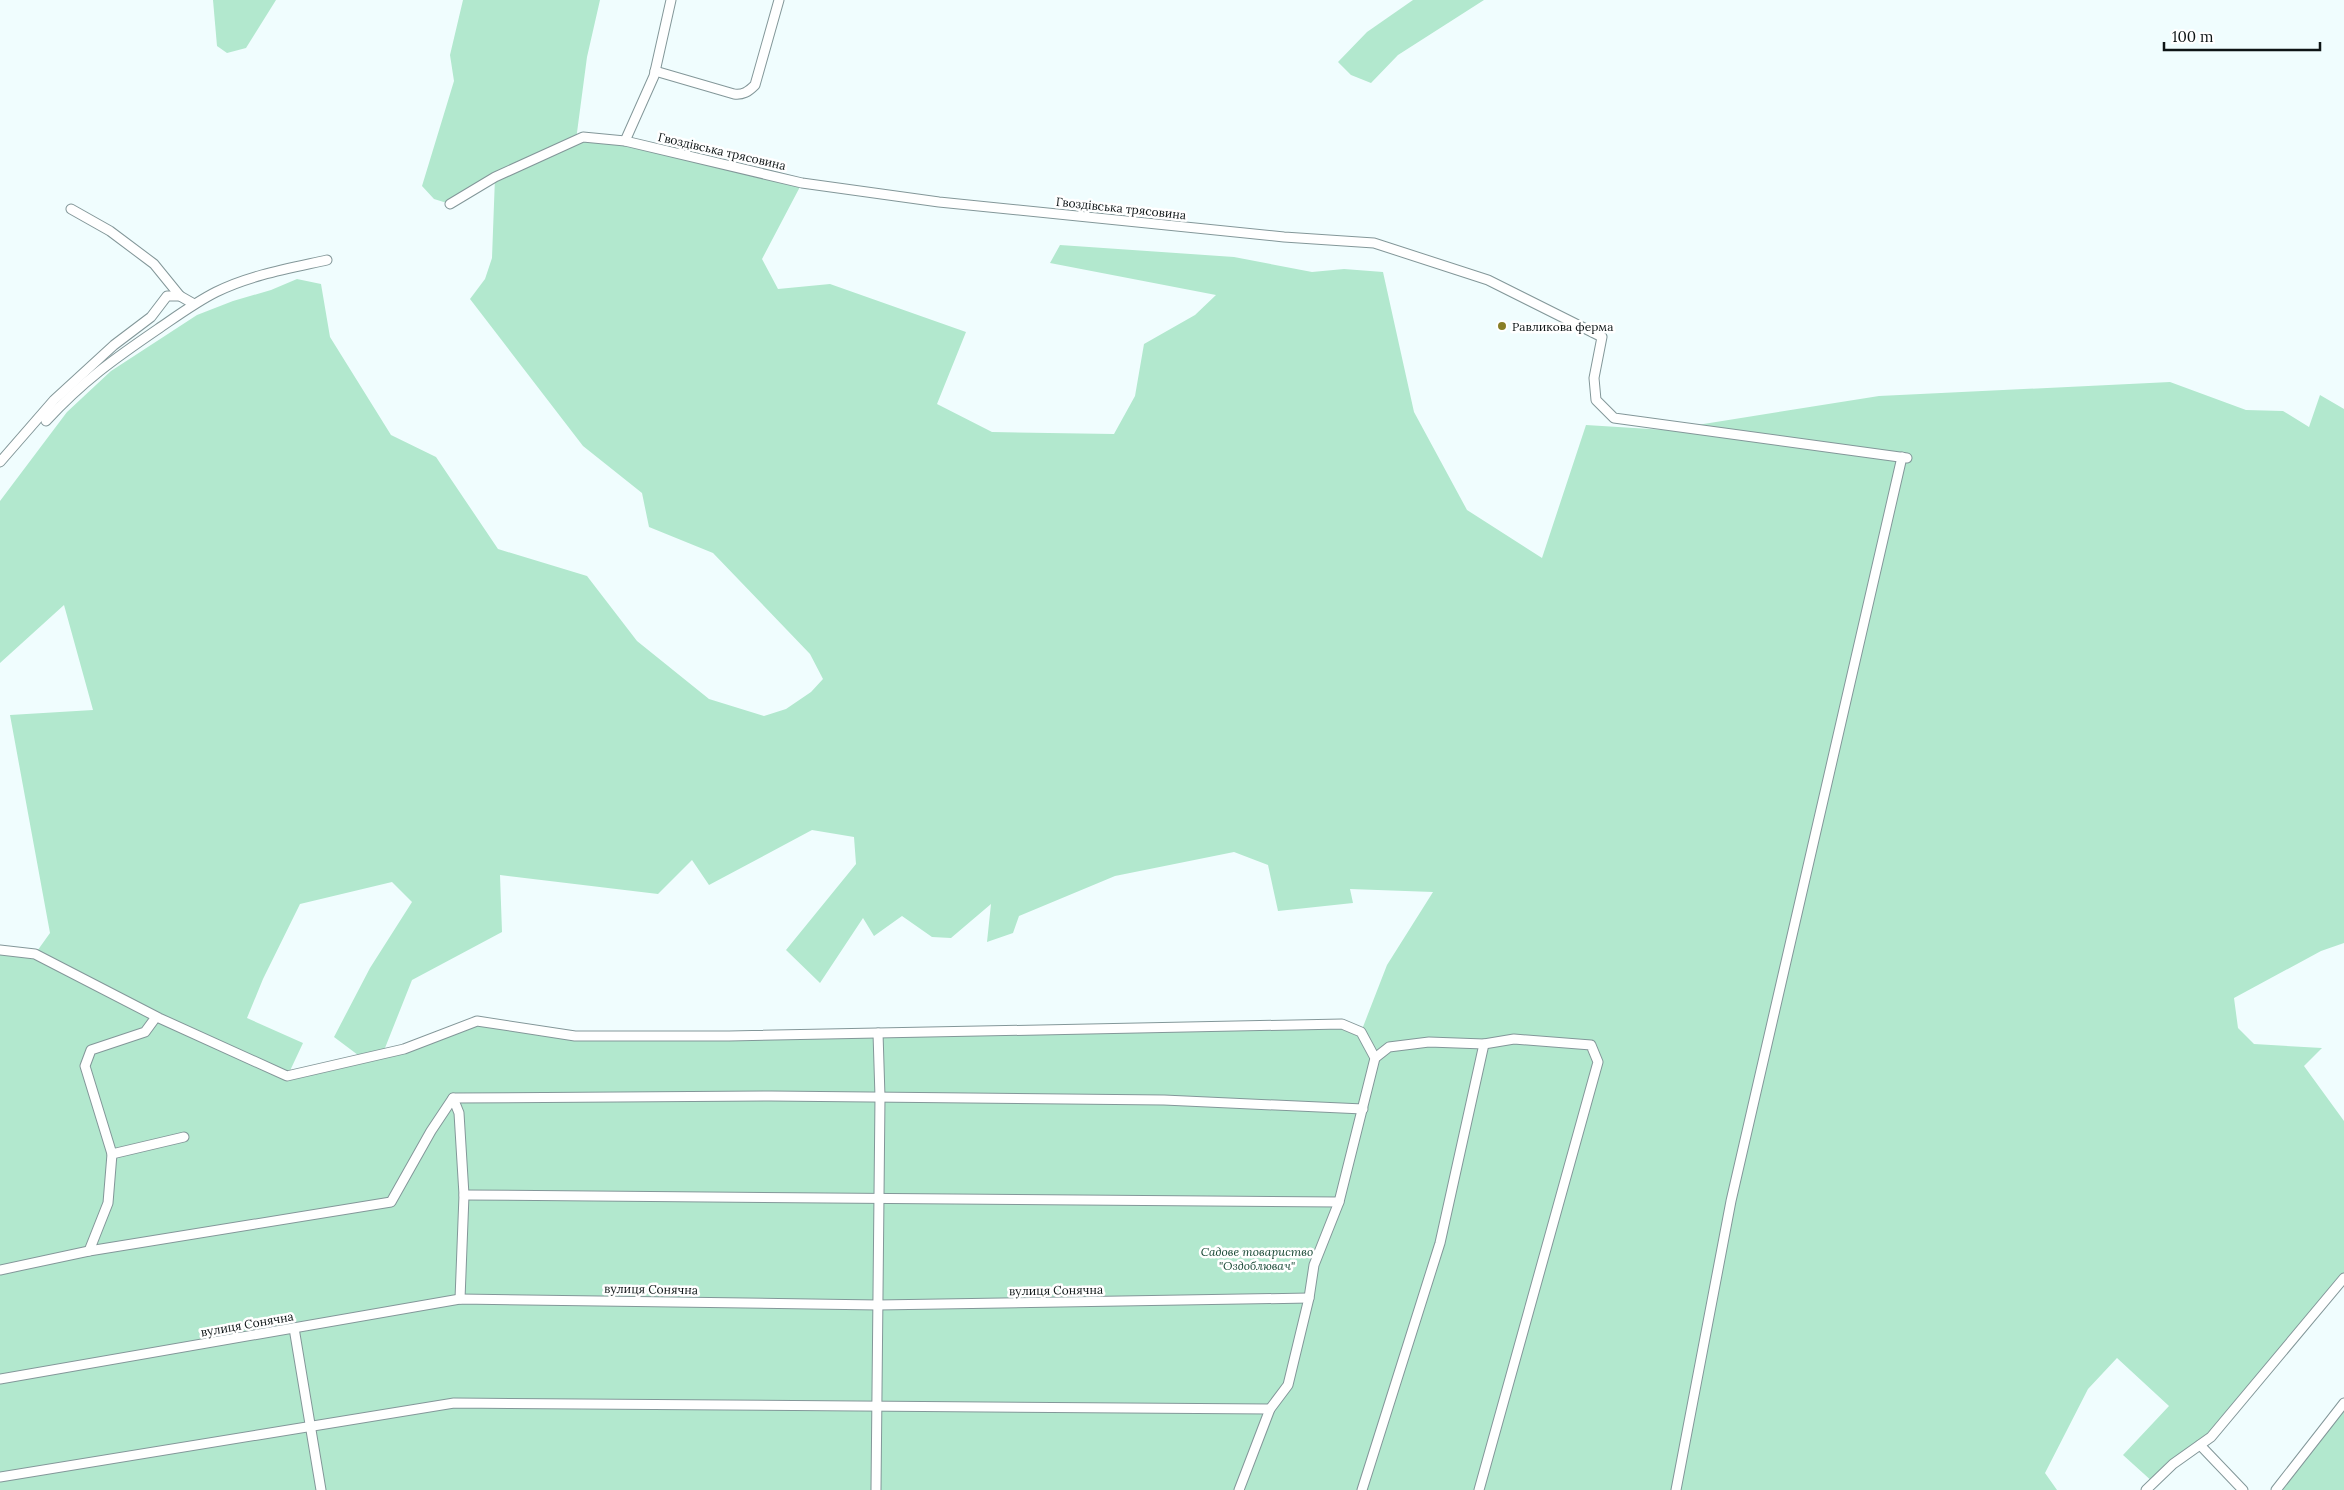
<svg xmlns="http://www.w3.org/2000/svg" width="2344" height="1490" viewBox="0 0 2344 1490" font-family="Lora,serif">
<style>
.green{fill:#b2e8ce;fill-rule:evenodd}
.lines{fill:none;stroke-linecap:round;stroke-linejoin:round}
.street-casing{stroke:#839799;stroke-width:11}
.street{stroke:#fff;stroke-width:9}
.poi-dot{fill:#887f26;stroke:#fff;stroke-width:2}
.labels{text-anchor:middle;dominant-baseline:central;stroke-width:5;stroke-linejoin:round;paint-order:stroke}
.street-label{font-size:12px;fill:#0d1415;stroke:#fff}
.poi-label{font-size:12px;fill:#0d1415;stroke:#fff;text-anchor:start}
.park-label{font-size:12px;font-style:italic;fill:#194835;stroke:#fff}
</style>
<rect width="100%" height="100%" fill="#f0fdfe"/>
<!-- green -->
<g class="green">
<polygon points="213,0 276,0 246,48 227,53 217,46"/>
<path d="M463,0H600L587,57L576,140L625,141L802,183L762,259L778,289L830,284L966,332L937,404L992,432L1114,434L1135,396L1144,344L1195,315L1216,295L1050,263L1060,245L1234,257L1312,272L1344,269L1383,272L1414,412L1467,510L1542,558L1586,425L1666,430L1879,396L2170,382L2246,410L2283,411L2309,427L2320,395L2344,409V943L2321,951L2234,998L2238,1028L2254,1044L2322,1048L2304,1066L2344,1121V1278L2211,1437L2154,1483L2123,1455L2169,1406L2117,1358L2088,1389L2045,1473L2057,1490H0V950L35,954L50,933L10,715L93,710L64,605L0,663V501L67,412L111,371L197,315L233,301L271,290L297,279L321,284L330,337L391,435L436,457L498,549L587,576L637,641L709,699L764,716L786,709L811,692L823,679L810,654L713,553L649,527L642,493L583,446L470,299L485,279L492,258L495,177L450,204L434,199L422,186L454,81L450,55ZM812,830L854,837L856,864L786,950L820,983L863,918L874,936L902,916L932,937L951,938L991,904L987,942L1013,933L1019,916L1115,876L1234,852L1268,865L1278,911L1353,903L1350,889L1433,892L1387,965L1361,1032L1342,1024L575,1036L477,1021L383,1053L412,980L502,932L500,875L658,894L692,860L709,885ZM392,882L412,902L370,968L334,1037L362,1058L288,1075L303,1043L247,1018L263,979L300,904Z"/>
<polygon points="1413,0 1484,0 1398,55 1371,83 1351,75 1338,62 1367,32"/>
<polygon points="2344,1403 2344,1490 2276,1490"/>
</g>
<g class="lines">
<!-- street casing -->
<g class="street-casing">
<g id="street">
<path d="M655,71L734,94C743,95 748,92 755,85L779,0"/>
<polyline points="625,141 654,76 671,0"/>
<polyline points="450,204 495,177 583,137 625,141 802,183 939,202 1284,237 1374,243 1488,280 1602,337 1594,378 1596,400 1614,418 1907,458"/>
<polyline points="71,209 110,231 154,264 180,296"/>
<path d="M46,421C83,381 114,359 158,329C177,316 196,302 216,292C250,275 291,268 327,260"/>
<polyline points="0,462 54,400 114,345 151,317 167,296 180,296 194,304"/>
<polyline points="0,950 35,954 159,1018 287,1076 404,1049 477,1021 575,1036 729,1036 1342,1024 1361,1032 1375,1058 1339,1202 1314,1265 1309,1298 1288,1385 1270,1409 1239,1490"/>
<polyline points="1375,1058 1389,1047 1429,1042 1484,1044 1514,1039 1591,1045 1598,1062 1479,1490"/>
<polyline points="453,1098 459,1113 464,1195 460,1299"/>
<polyline points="112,1154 184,1137"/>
<polyline points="464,1195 1339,1202"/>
<polyline points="89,1251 108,1203 112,1154 85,1066 91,1050 145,1032 156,1017"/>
<polyline points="0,1270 89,1251 391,1202 431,1131 453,1098 771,1096 1164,1100 1363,1109"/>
<polyline points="294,1328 321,1490"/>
<polyline points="0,1379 460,1299 878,1305 1309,1298"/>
<polyline points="2200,1445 2243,1490"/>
<polyline points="0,1477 454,1403 1270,1409"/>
<polyline points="876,1490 880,1097 878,1033"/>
<polyline points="1362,1490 1440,1243 1484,1044"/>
<polyline points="1676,1490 1731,1201 1902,457"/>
<polyline points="2146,1490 2173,1464 2211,1437 2344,1278"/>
<polyline points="2276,1490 2344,1403"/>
</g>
</g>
<!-- street -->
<use href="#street" class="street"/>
</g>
<!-- markers -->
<circle class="poi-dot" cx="1502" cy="326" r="5"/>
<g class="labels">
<!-- street labels -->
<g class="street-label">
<text transform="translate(722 151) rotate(13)">Гвоздівська трясовина</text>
<text transform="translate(1121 208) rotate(6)">Гвоздівська трясовина</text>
<text transform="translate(651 1289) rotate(1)">вулиця Сонячна</text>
<text transform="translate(1056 1290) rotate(-1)">вулиця Сонячна</text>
<text transform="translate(247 1324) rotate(-10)">вулиця Сонячна</text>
</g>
<!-- poi labels -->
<g class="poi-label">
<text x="1512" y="326">Равликова ферма</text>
</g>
<!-- park labels -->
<g class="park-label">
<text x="1257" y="1251">Садове товариство<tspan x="1257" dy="14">"Оздоблювач"</tspan></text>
</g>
</g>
<!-- scale -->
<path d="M2164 42v8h156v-8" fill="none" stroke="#0d1415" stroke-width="2.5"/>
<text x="2172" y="42" font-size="15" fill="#0d1415" stroke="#ffffff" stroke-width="4" paint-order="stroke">100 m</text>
</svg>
